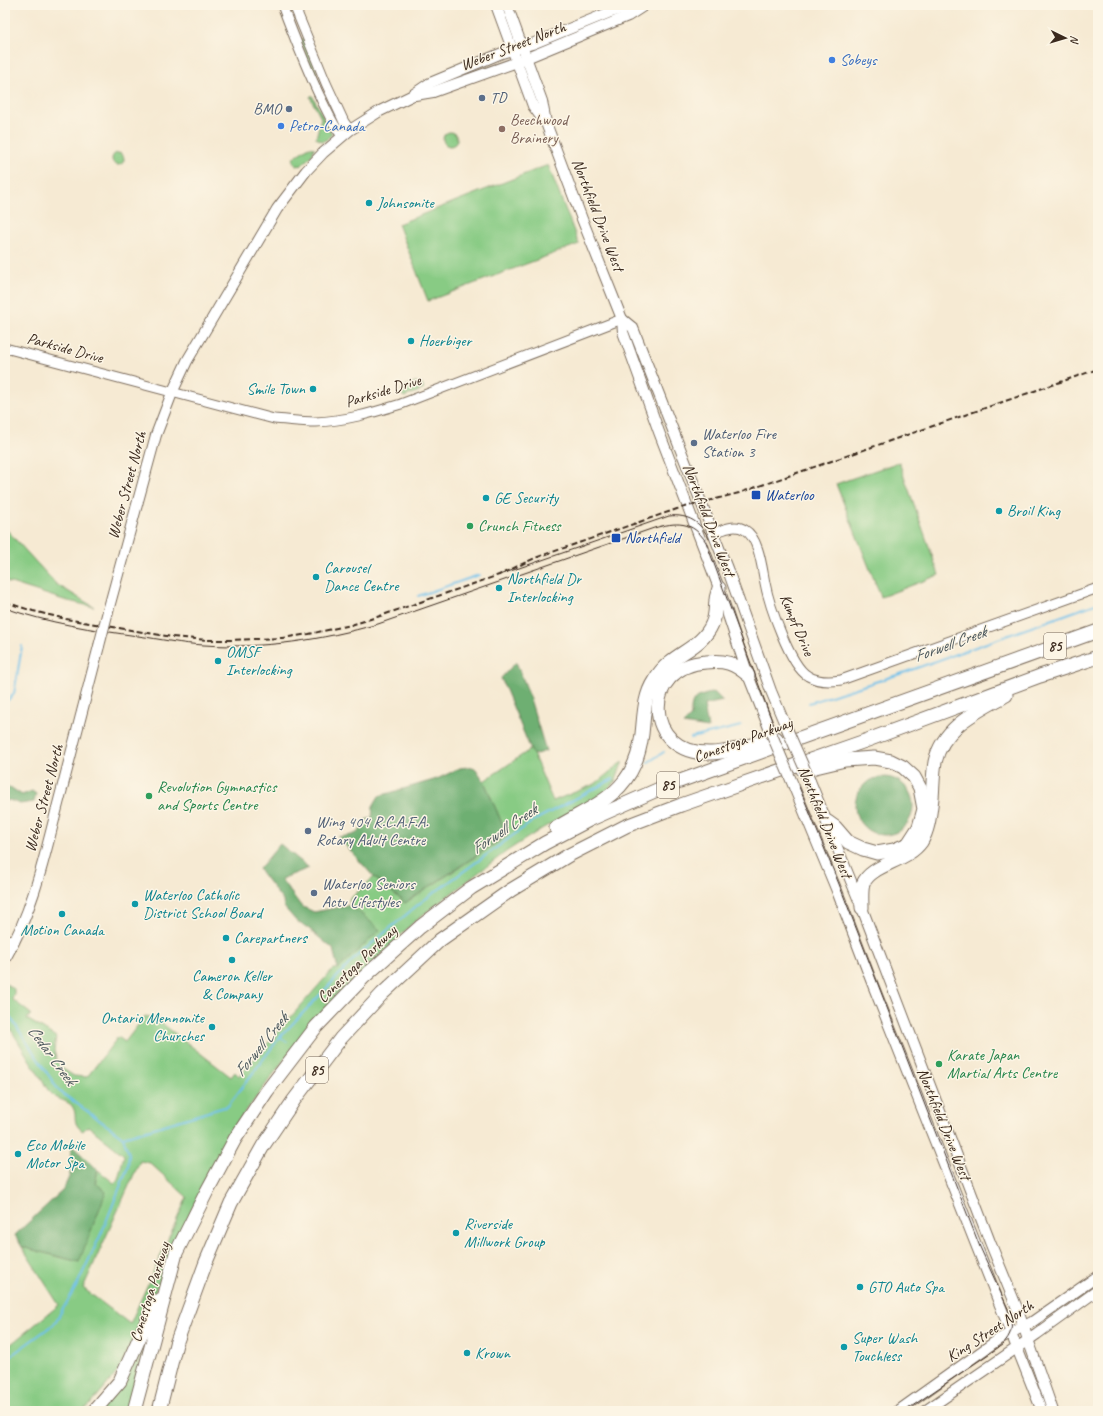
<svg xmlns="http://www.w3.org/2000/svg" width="1103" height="1416" viewBox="0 0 1103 1416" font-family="Caveat,sans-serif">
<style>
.green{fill:#88cb84;stroke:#627a51;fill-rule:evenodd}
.forest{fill:#6eaf72;stroke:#546c48}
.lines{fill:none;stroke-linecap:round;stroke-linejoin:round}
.stream{stroke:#6fc1eb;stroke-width:2}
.tertiary-casing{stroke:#7c6d5d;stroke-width:11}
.secondary-casing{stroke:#7c6d5d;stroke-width:12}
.motorway-casing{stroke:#7c6d5d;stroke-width:15}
.tertiary{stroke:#fff;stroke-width:9}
.secondary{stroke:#fff;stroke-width:10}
.motorway{stroke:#fff;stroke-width:13}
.tram{stroke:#3b2a1e;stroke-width:1}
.rail{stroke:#3b2a1e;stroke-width:2;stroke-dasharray:6 3;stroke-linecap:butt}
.secondary-bridge-casing{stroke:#7c6d5d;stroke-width:12;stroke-linecap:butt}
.secondary-bridge{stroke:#fff;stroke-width:10}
.shop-dot{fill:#3f7fe0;stroke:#fcf5e5;stroke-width:1.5}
.service-dot{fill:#5c6f8a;stroke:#fcf5e5;stroke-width:1.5}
.education-dot{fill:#8d6e63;stroke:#fcf5e5;stroke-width:1.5}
.culture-dot{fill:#0f9aa8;stroke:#fcf5e5;stroke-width:1.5}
.transit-dot{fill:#1a4fb4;stroke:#fcf5e5;stroke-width:1.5}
.leisure-dot{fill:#2e9e5b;stroke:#fcf5e5;stroke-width:1.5}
.labels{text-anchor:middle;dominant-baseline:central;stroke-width:3;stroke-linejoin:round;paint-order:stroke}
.shield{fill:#fcf5e5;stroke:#75675a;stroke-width:1}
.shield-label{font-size:15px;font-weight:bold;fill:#3b2a1e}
.street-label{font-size:16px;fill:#3b2a1e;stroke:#fcf5e5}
.shop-label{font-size:16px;fill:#366cbe;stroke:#fcf5e5;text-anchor:start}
.service-label{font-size:16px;fill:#4e5e75;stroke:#fcf5e5;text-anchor:start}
.education-label{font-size:16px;fill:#785e54;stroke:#fcf5e5;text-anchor:start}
.culture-label{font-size:16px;fill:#0d838f;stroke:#fcf5e5;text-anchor:start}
.transit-label{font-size:16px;fill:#164399;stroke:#fcf5e5;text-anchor:start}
.leisure-label{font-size:16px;fill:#27864d;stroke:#fcf5e5;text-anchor:start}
.water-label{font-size:17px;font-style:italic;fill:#4b575c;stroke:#fcf5e5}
</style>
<rect width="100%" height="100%" fill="#fcf5e5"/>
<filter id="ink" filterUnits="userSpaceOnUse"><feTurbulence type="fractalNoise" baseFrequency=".025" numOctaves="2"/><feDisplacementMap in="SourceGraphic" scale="8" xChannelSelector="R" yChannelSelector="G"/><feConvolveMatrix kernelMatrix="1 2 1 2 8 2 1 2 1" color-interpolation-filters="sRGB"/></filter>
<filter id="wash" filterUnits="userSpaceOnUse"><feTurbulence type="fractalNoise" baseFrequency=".012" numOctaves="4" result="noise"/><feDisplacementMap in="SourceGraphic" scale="16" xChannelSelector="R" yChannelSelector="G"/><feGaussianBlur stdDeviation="0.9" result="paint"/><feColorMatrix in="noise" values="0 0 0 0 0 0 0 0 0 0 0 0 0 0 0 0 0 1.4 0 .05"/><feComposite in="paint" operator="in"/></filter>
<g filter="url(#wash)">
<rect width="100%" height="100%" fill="#f6ead3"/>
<!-- green -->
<g class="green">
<polygon points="300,39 304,39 317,72 316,75 314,76"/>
<polygon points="312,95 332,134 326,140 322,141 316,138 321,118 310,97"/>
<circle cx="450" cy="139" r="7"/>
<polygon points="309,147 315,148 313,150 313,154 301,166 299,165 297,167 293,161 294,157"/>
<circle cx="118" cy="159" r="6"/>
<polygon points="548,165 579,244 428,301 398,224"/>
<polygon points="415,382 421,383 424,389 404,397 401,394 402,389 405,386"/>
<polygon points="899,462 939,575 881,597 836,484"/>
<polygon points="5,528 56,584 94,607 64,600 5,581"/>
<path d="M531,749L553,801L595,784L623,761L615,782L600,797L543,828L507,851L416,920L306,1030L238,1122L195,1203L120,1369L90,1405L81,1411H5V1349L59,1305L22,1247L79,1262L98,1170L114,1183L118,1179L124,1155L88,1126L83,1131C70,1122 79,1116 72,1106C68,1101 60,1100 55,1097C53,1095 50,1092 48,1090L5,1020V985L6,984L14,989V995L12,999L31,1014L27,1019L56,1037L54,1051L57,1061L63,1069L74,1076L87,1077L118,1037L125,1042L145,1016L160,1019L164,1025L231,1077L235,1072L239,1076L333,969H338L379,930L351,905L349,900L374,877L405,903L507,836L484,781ZM140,1161L150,1163L187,1197L130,1324L83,1288Z"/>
<polygon points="143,1338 146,1339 128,1411 99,1411"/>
</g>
<!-- forest -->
<g class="forest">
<polygon points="516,662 527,689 546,751 533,755 501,678"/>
<path d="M714,692L723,701L704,705L708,728L683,724L691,716C690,696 698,697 714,692Z"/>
<path d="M468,767L476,769L484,781L507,835L405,903L374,877L338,837C353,835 360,836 365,820L372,818L373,806L379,796L437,779L460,768Z"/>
<circle cx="884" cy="806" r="29"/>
<polygon points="5,786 13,789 22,795 32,791 36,794 34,802 20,804 9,800 5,802"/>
<polygon points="280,844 309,868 281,879 301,906 314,912 351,905 380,930 338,969 333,949 308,928 297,922 284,907 283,901 259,869"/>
<polygon points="71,1145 98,1170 95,1182 106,1192 79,1262 22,1247 15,1235 63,1190 70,1175"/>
</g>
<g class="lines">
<!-- stream -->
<g class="stream">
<polyline points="418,596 479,575"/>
<polyline points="5,703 14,694 22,646"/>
<polyline points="809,703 900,674 1098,603"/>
<polyline points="691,738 741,726"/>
<polyline points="647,763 664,752"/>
<polyline points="5,1009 59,1091 123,1137"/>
<polyline points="280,1037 287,1042"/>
<polyline points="123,1137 228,1106 280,1037 357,956 420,903 533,821 613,779"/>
<polyline points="5,1360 54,1324 76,1287 102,1232 128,1167 129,1154 123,1137"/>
</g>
</g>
</g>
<g filter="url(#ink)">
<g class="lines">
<!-- tertiary casing -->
<g class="tertiary-casing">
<g id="tertiary">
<path d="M282,5C294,37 307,70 322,101C328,113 333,125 342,136"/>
<polyline points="294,5 326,83 344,122 350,130"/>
<path d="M5,348L274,419C288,420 302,422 315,422C345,421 372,413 401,404L622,319"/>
<path d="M713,533C723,530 735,523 745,530C759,538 762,568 765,583C769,604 790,666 808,676C818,682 829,682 841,680L1098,588"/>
<polyline points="5,938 14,942"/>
</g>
</g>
<!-- secondary casing -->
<g class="secondary-casing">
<g id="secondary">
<polyline points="496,5 533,106 544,121"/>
<polyline points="507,5 542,101 546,123 582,219 622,319 623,332 659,432 719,588 748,675 769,728"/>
<polyline points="415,95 433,92 517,62 628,16 645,5"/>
<polyline points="622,319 633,328 730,576 771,691 784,722"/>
<polyline points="108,611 156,435 172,393 187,361 277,209 306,171 323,153 350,130 380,111 411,96 430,83 502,53 532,44 608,13 635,5"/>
<polyline points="810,781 862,908 990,1242 1017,1308 1053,1411"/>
<polyline points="794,787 837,891 871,980 1042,1411"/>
<path d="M5,959C32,913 44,859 57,808C71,754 85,700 99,646"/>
<polyline points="898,1411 999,1339 1032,1322 1098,1276"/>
<polyline points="925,1411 1037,1334 1098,1290"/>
</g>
</g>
<!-- motorway casing -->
<g class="motorway-casing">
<g id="motorway">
<path d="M748,675C734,663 725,660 706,662C641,666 642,755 711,753C730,753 757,743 776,738"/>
<polyline points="803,770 845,760 874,758 891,761 903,767 914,777 920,788 924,809 919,827 908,844 894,850 877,853 863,849 848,842 835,827 828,822"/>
<path d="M556,828C601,801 635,792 642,734C644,716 644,696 654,681C658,674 664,667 670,662C685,650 704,643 712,624C716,616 715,609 716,600C716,596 718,592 719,588"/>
<path d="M862,908C862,901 861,891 863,884C871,864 907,862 921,842C929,829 930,813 932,798C933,786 933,773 935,762C943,726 978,711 1006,695"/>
<polyline points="94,1411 120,1381 156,1301"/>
<polyline points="134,1411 176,1253 207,1191 235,1139 267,1091 316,1027 363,978 420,927 471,888 545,843 589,820 666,786 1098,631"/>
<polyline points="159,1411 176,1344 206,1262 231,1203 263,1146 294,1100 341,1038 382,994 440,940 511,890 569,855 626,826 681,805 865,741 1040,676 1098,657"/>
</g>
</g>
<!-- tertiary -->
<use href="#tertiary" class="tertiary"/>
<!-- secondary -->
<use href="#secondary" class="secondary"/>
<!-- motorway -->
<use href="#motorway" class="motorway"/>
<!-- tram -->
<g class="tram">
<path d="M499,575L669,516C688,514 701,522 709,539"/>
<path d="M5,608C48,623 93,630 138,636C160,639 182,644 204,645C265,649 321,640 378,624L654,528C676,522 692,520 706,542L774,726L839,884L980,1247L1010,1313C1013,1328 1012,1334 1002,1345L905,1411"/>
</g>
<!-- rail -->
<polyline class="rail" points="5,602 33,611 66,619 172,637 207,640 230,640 282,638 309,634 351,625 377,617 499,575 535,558 677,509 739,493 1098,369"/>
<!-- secondary-bridge casing -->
<g class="secondary-bridge-casing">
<g id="secondary-bridge">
<polyline points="99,646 108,611"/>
<polyline points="784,722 810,781"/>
<polyline points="769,728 794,787"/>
</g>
</g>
<!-- secondary-bridge -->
<use href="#secondary-bridge" class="secondary-bridge"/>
</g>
</g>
<!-- markers -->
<g class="shop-dot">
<circle cx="832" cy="60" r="4"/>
<circle cx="281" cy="126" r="4"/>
</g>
<g class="service-dot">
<circle cx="482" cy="98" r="4"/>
<circle cx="289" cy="109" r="4"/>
<circle cx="694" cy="443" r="4"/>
<circle cx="308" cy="831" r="4"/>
<circle cx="314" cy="893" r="4"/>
</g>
<circle class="education-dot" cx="502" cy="129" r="4"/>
<g class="culture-dot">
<circle cx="369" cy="203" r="4"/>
<circle cx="411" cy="341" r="4"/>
<circle cx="313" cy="389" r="4"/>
<circle cx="486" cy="498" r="4"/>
<circle cx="999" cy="511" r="4"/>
<circle cx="316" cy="577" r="4"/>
<circle cx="499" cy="588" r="4"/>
<circle cx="218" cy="661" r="4"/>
<circle cx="135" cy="904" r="4"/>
<circle cx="62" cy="914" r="4"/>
<circle cx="226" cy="938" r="4"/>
<circle cx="232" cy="960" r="4"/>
<circle cx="212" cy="1027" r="4"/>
<circle cx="18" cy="1154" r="4"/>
<circle cx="456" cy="1233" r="4"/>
<circle cx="860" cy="1287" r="4"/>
<circle cx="844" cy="1347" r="4"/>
<circle cx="467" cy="1353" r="4"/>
</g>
<g class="transit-dot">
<rect x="751" y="490" width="10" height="10" rx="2"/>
<rect x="611" y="533" width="10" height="10" rx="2"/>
</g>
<g class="leisure-dot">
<circle cx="470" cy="526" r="4"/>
<circle cx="149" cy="796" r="4"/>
<circle cx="939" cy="1064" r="4"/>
</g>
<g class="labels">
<!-- shield labels -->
<g class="shield">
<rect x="1044" y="633" width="22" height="26" rx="3"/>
<rect x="657" y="772" width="22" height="26" rx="3"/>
<rect x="306" y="1057" width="22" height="26" rx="3"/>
</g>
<g class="shield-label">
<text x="1055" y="646">85</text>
<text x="668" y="785">85</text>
<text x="317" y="1070">85</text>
</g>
<!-- street labels -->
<g class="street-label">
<text transform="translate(513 46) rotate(-21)">Weber Street North</text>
<text transform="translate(598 215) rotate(69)">Northfield Drive West</text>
<text transform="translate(65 348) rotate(15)">Parkside Drive</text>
<text transform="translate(383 391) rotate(-17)">Parkside Drive</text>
<text transform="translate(127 485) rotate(-75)">Weber Street North</text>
<text transform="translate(709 520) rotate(69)">Northfield Drive West</text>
<text transform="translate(797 625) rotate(67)">Kumpf Drive</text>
<text transform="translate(743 740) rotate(-20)">Conestoga Parkway</text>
<text transform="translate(44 798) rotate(-75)">Weber Street North</text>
<text transform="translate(825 822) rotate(68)">Northfield Drive West</text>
<text transform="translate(357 964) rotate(-44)">Conestoga Parkway</text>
<text transform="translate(944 1124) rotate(68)">Northfield Drive West</text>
<text transform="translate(150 1292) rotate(-73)">Conestoga Parkway</text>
<text transform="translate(990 1331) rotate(-33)">King Street North</text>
</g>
<!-- shop labels -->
<g class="shop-label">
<text x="840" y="60">Sobeys</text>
<text x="289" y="126">Petro-Canada</text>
</g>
<!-- service labels -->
<g class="service-label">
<text x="490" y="98">TD</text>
<text x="281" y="109" text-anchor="end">BMO</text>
<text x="702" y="434">Waterloo Fire<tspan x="702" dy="18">Station 3</tspan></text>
<text x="316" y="822">Wing 404 R.C.A.F.A.<tspan x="316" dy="18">Rotary Adult Centre</tspan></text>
<text x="322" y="884">Waterloo Seniors<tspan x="322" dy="18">Actv Lifestyles</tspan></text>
</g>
<!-- education labels -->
<g class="education-label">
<text x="510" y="120">Beechwood<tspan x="510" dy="18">Brainery</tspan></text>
</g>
<!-- culture labels -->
<g class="culture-label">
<text x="377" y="203">Johnsonite</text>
<text x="419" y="341">Hoerbiger</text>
<text x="305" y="389" text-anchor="end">Smile Town</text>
<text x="494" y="498">GE Security</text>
<text x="1007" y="511">Broil King</text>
<text x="324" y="568">Carousel<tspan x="324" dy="18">Dance Centre</tspan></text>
<text x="507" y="579">Northfield Dr<tspan x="507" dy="18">Interlocking</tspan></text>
<text x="226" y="652">OMSF<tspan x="226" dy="18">Interlocking</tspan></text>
<text x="143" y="895">Waterloo Catholic<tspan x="143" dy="18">District School Board</tspan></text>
<text x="62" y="930" text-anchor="middle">Motion Canada</text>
<text x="234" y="938">Carepartners</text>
<text x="232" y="976" text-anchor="middle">Cameron Keller<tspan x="232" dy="18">&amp; Company</tspan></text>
<text x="204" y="1018" text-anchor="end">Ontario Mennonite<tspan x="204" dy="18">Churches</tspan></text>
<text x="26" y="1145">Eco Mobile<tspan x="26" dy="18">Motor Spa</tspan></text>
<text x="464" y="1224">Riverside<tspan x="464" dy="18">Millwork Group</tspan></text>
<text x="868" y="1287">GTO Auto Spa</text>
<text x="852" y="1338">Super Wash<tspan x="852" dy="18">Touchless</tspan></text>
<text x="475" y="1353">Krown</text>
</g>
<!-- transit labels -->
<g class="transit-label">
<text x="765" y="495">Waterloo</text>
<text x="625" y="538">Northfield</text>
</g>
<!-- leisure labels -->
<g class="leisure-label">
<text x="478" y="526">Crunch Fitness</text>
<text x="157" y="787">Revolution Gymnastics<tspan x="157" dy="18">and Sports Centre</tspan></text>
<text x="947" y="1055">Karate Japan<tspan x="947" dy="18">Martial Arts Centre</tspan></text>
</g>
<!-- water labels -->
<g class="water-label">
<text transform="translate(950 644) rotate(-20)">Forwell Creek</text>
<text transform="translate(504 829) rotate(-34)">Forwell Creek</text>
<text transform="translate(261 1045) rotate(-51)">Forwell Creek</text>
<text transform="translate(52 1055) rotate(54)">Cedar Creek</text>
</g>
</g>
<!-- margin -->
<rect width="1103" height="1416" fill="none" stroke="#fcf5e5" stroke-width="20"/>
<!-- north arrow -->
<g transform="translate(1065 38) rotate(95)" stroke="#fcf5e5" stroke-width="3" paint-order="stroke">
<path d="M0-3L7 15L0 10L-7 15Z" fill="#3b2a1e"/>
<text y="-6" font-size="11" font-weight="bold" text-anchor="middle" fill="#3b2a1e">N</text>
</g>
</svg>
